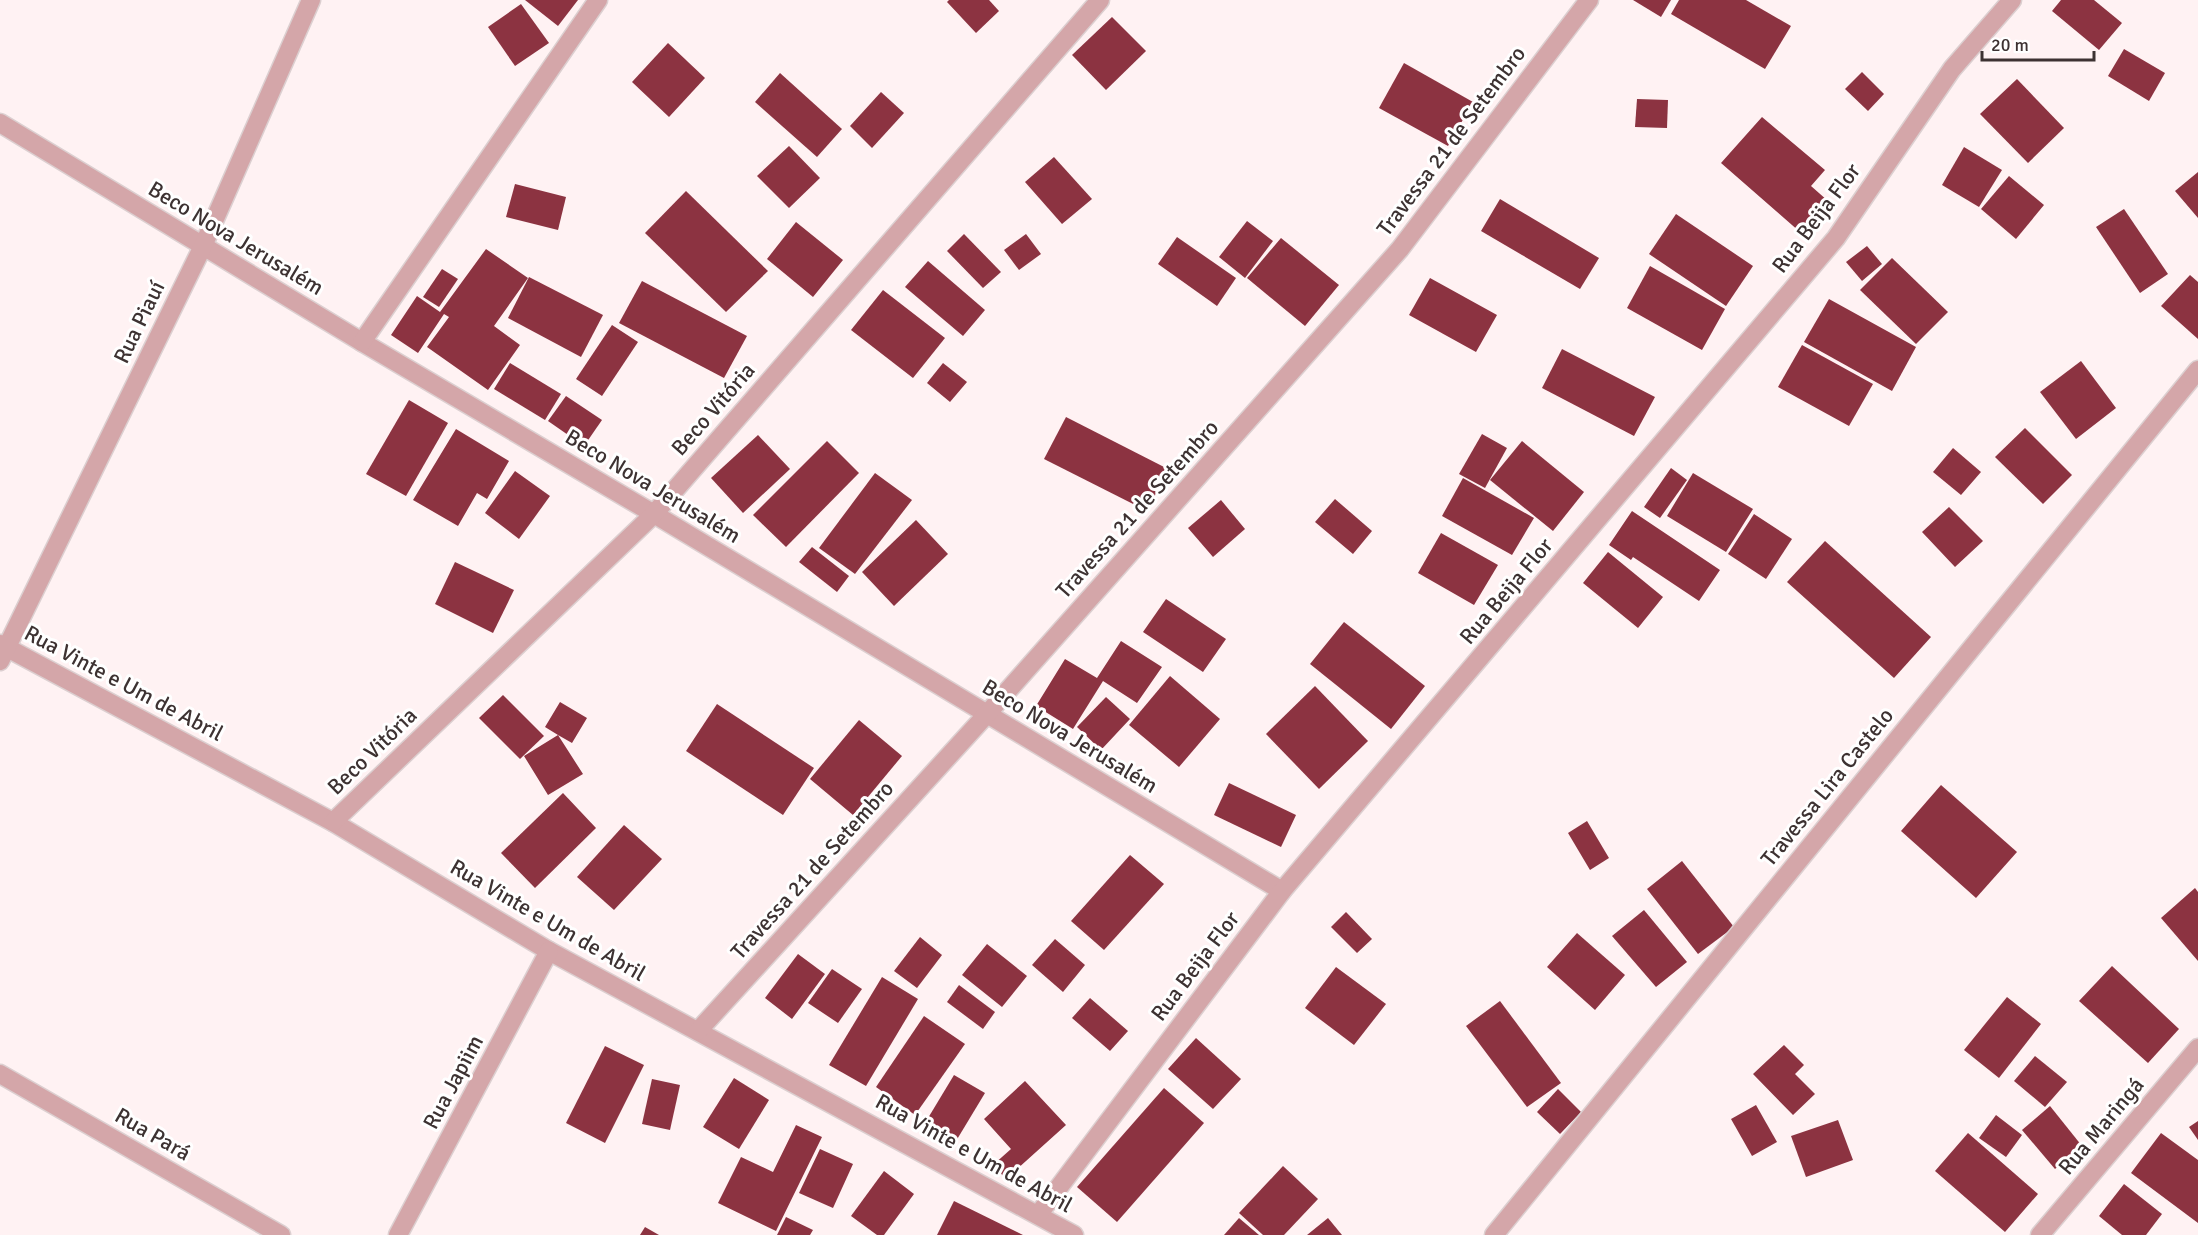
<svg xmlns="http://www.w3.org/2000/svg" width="2198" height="1235" viewBox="0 0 2198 1235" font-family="Signika,sans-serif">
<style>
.building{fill:#8c3341}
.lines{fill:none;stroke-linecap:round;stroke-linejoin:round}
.street-casing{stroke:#dccfd0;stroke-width:21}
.street{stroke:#d4a6a9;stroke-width:18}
.labels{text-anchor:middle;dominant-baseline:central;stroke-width:6;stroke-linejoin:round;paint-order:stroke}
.street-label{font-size:22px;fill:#3d3232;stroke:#fff}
</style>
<rect width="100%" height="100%" fill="#fff2f3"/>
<!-- building -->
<g class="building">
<polygon points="525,0 578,0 558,26"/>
<polygon points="949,0 989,0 999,11 976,33 947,2"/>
<polygon points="1633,0 1671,0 1661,17"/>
<polygon points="1679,0 1746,0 1791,26 1765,69 1671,14"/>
<polygon points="2061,0 2094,0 2122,23 2099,50 2052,11"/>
<polygon points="521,4 549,43 515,66 488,27"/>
<polygon points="1112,17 1146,51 1106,90 1072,55"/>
<polygon points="668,43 705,78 669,117 632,82"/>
<polygon points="2124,49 2165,73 2149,101 2108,76"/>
<polygon points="1404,63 1473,102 1448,146 1379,108"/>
<polygon points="1862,72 1884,94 1868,111 1845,89"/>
<polygon points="780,73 842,129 817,157 755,102"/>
<polygon points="2017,79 2064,128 2028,163 1980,114"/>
<polygon points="881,92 904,113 872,148 850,126"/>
<polygon points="1637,99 1668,100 1667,128 1635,127"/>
<polygon points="1762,117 1825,170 1811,186 1836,208 1808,239 1721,163"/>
<polygon points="789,146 820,178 789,208 757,176"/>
<polygon points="1964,147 2002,170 1979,207 1942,185"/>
<polygon points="1054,157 1092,199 1062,224 1025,182"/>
<polygon points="2198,172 2198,218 2175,191"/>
<polygon points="2009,176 2044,205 2016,239 1981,209"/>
<polygon points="515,184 566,197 558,230 506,217"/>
<polygon points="686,191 768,271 726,312 645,233"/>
<polygon points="1500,199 1599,258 1580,289 1481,231"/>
<polygon points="2124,209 2168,274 2140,293 2096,227"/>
<polygon points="1676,214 1753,266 1726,306 1649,254"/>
<polygon points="1247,221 1273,241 1245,278 1219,257"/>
<polygon points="796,222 843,260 813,297 767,259"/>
<polygon points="964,234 1001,272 983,288 947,251"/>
<polygon points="1026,234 1041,254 1019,270 1004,250"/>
<polygon points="1177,237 1236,278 1217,306 1158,264"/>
<polygon points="1281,238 1339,285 1305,326 1247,278"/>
<polygon points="1867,246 1882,264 1862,281 1846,262"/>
<polygon points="486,249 528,278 494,326 520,345 488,390 427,347 449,317 444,314 418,353 391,335 417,296 440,312"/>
<polygon points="1892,258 1948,312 1916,344 1860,290"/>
<polygon points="928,261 985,310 963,336 905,287"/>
<polygon points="1650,266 1725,309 1702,350 1627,308"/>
<polygon points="442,269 458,279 439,307 423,297"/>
<polygon points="2190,275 2198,282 2198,339 2161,306"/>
<polygon points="529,277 603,315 581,357 508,318"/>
<polygon points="1430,278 1497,315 1476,352 1409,315"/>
<polygon points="642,281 747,336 724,378 619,323"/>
<polygon points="883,290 945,338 913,378 851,330"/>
<polygon points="1829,299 1916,347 1892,391 1804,342"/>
<polygon points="612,325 638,342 602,396 576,379"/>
<polygon points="1802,345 1873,384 1849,426 1778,387"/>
<polygon points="1562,349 1655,397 1634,436 1542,388"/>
<polygon points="2081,361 2116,408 2076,439 2040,392"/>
<polygon points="510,363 561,394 545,420 494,389"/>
<polygon points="943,363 967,382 950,402 927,383"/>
<polygon points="566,396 602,420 584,446 548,421"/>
<polygon points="409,400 448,423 406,496 366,474"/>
<polygon points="1066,417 1168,469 1147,511 1044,459"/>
<polygon points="2025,428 2072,475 2043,504 1995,457"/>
<polygon points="456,429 509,461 487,499 477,493 458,526 413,500"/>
<polygon points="1482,434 1507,448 1485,488 1459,474"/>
<polygon points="758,435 790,469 743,513 711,478"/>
<polygon points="827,441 859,473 786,547 753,515"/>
<polygon points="1522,441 1584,492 1553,531 1490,480"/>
<polygon points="1953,448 1981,472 1961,495 1933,472"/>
<polygon points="1671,468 1687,480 1660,518 1644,507"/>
<polygon points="515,471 550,496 519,539 485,513"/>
<polygon points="875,473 912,500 855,574 819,548"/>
<polygon points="1693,473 1753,509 1726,552 1667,516"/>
<polygon points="1463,478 1534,518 1512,555 1442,516"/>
<polygon points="1335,499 1372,531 1353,554 1315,522"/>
<polygon points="1221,500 1245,529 1213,557 1188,528"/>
<polygon points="1949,507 1983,541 1955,567 1922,532"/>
<polygon points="1632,511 1720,570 1699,601 1633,557 1631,560 1609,545"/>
<polygon points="1754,514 1792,539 1766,579 1728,554"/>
<polygon points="916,520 948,554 894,606 862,572"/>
<polygon points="1441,533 1498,565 1474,605 1418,573"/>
<polygon points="1825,541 1931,637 1894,678 1787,582"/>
<polygon points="812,547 849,576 837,592 799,562"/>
<polygon points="1608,552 1663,597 1638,628 1583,583"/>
<polygon points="455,562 514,590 493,633 435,604"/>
<polygon points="1166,599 1226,639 1203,672 1143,632"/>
<polygon points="1344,622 1425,686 1391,729 1310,664"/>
<polygon points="1121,641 1162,667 1137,703 1103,681 1073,729 1036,706 1065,659 1097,678"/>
<polygon points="1170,676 1220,719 1179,767 1129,725"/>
<polygon points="1315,686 1368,741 1319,789 1266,734"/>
<polygon points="503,695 544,736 520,759 479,718"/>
<polygon points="1106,697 1130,719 1101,750 1077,727"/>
<polygon points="560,702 587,718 572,743 558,735 583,774 548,795 524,756 558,735 545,727"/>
<polygon points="717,704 814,768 783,815 686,751"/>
<polygon points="859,720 902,756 853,815 810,779"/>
<polygon points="1229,783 1296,815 1281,847 1214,815"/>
<polygon points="1941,785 2017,852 1976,898 1901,831"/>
<polygon points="563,793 596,828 535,888 501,853"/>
<polygon points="1587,821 1609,858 1590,870 1568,833"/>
<polygon points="624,825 662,859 614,910 577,877"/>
<polygon points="1130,855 1164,884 1104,950 1071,921"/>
<polygon points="1682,861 1734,927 1698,954 1647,889"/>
<polygon points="2195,888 2198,892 2198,961 2161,918"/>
<polygon points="1644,910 1687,962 1656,987 1612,936"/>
<polygon points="1346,912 1372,939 1357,953 1331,927"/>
<polygon points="1577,933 1625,975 1595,1010 1547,967"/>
<polygon points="920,937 942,955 917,988 894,971"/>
<polygon points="1055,939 1085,965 1063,992 1032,965"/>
<polygon points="987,944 1027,976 1002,1007 962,975"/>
<polygon points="798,954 825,974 792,1019 765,998"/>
<polygon points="2112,966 2179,1029 2148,1063 2079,1001"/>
<polygon points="1336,967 1386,1004 1354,1045 1305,1008"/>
<polygon points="832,969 862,989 838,1023 808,1003"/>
<polygon points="882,977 918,999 866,1086 829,1065"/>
<polygon points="959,985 995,1012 983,1029 947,1002"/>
<polygon points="2007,997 2041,1024 1999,1078 1964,1050"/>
<polygon points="1090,998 1128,1031 1110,1051 1072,1018"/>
<polygon points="1500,1001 1561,1083 1527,1107 1466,1026"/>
<polygon points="924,1016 965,1044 915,1115 876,1087"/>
<polygon points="1196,1038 1241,1079 1213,1109 1168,1069"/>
<polygon points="1784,1045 1804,1065 1795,1074 1815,1094 1793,1115 1753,1074"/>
<polygon points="605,1046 644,1065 605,1143 566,1123"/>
<polygon points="2035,1056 2067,1082 2045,1107 2014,1081"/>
<polygon points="954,1075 985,1093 953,1146 922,1128"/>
<polygon points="734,1078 769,1100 739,1149 703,1127"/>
<polygon points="652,1079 680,1085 670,1130 642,1124"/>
<polygon points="1025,1081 1066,1125 1006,1179 993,1165 1011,1149 984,1119"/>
<polygon points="1164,1088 1204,1123 1117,1222 1077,1187"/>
<polygon points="1558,1089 1581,1112 1560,1134 1537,1112"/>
<polygon points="1756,1105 1777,1142 1752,1156 1731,1119"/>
<polygon points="2050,1106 2082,1146 2055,1169 2022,1130"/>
<polygon points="1996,1115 2022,1135 2006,1157 1979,1138"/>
<polygon points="1838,1120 1853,1160 1806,1177 1791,1136"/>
<polygon points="2198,1121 2198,1140 2189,1127"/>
<polygon points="796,1125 822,1137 776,1231 718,1203 741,1157 773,1172"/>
<polygon points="1968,1133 2038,1194 2005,1232 1935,1171"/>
<polygon points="2161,1133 2198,1160 2198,1223 2131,1173"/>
<polygon points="820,1149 853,1164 833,1208 799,1193"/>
<polygon points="1283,1166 1318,1199 1284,1235 1263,1235 1239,1213"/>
<polygon points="884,1171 914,1194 884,1235 877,1235 851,1216"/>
<polygon points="2124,1184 2162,1214 2146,1235 2122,1235 2099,1216"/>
<polygon points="954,1201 1023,1235 937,1235"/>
<polygon points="786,1217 813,1230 810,1235 777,1235"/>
<polygon points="1239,1218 1259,1235 1224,1235"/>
<polygon points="1328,1218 1342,1235 1307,1235"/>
<polygon points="645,1227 659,1235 640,1235"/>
</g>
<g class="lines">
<!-- street casing -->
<g class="street-casing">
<g id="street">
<polyline points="0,123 362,342 654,514 1282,891"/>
<polyline points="362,342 598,0"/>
<polyline points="0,644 333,822 549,951 1074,1235"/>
<polyline points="0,661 203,246 311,0"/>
<polyline points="333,822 654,514 1100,0"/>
<polyline points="698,1031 987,714 1400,249 1589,0"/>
<polyline points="0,1074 281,1235"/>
<polyline points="1038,1215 1282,891 1836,238 1952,69 2012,0"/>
<polyline points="398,1235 549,951"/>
<polyline points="1494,1235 2198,370"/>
<polyline points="2040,1235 2198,1048"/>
</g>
</g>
<!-- street -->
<use href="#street" class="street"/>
</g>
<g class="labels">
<!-- street labels -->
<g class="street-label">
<text transform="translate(1451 141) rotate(-53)">Travessa 21 de Setembro</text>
<text transform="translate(1816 218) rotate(-53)">Rua Beija Flor</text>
<text transform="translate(236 238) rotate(31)">Beco Nova Jerusalém</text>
<text transform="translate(139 322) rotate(-64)">Rua Piauí</text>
<text transform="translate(713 409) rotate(-49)">Beco Vitória</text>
<text transform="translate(653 486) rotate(31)">Beco Nova Jerusalém</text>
<text transform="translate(1137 509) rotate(-48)">Travessa 21 de Setembro</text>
<text transform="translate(1506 591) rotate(-50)">Rua Beija Flor</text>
<text transform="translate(124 683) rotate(28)">Rua Vinte e Um de Abril</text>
<text transform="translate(1070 736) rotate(31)">Beco Nova Jerusalém</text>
<text transform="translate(372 751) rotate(-44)">Beco Vitória</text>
<text transform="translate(1827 787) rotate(-51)">Travessa Lira Castelo</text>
<text transform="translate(812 870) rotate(-48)">Travessa 21 de Setembro</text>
<text transform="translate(548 920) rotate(30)">Rua Vinte e Um de Abril</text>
<text transform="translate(1195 966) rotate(-53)">Rua Beija Flor</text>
<text transform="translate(453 1082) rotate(-62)">Rua Japiim</text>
<text transform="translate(2101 1126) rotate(-50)">Rua Maringá</text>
<text transform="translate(153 1134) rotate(30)">Rua Pará</text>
<text transform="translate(974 1153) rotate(29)">Rua Vinte e Um de Abril</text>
</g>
</g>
<!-- scale -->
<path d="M1982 51v9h112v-9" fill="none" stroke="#3d3232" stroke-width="3"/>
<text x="1991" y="51" font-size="18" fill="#3d3232" stroke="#ffffff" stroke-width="4.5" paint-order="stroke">20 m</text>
</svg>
